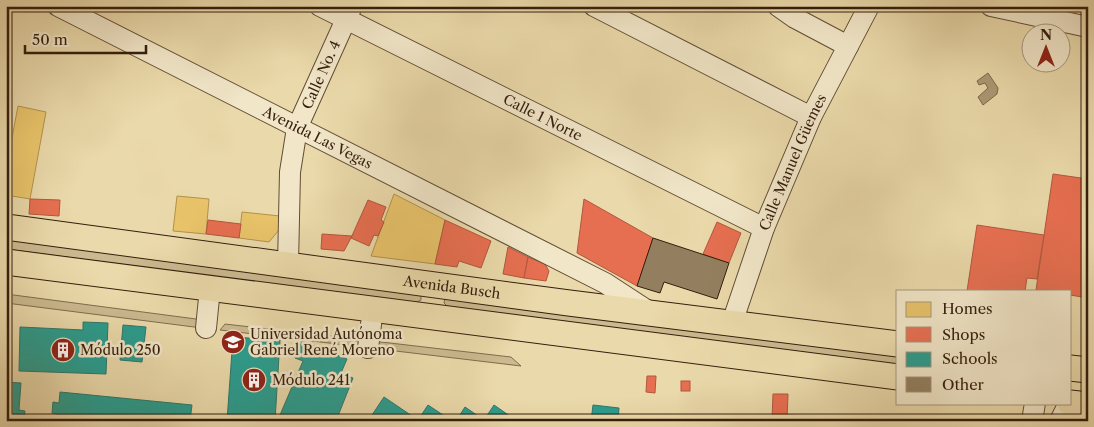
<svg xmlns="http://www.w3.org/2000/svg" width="1094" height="427" viewBox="0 0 1094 427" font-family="'Libre Caslon Text',serif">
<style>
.green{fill:#cbb98f;stroke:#806c4e}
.water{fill:#ac9975;stroke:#7c684b}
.homes{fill:#e9c46a;stroke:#b3924e}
.shops{fill:#e76f51;stroke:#b1573d}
.schools{fill:#2a9d8f;stroke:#2d7768}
.building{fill:#937f5f;stroke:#341e0d}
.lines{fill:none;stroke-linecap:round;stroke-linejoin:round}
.minor-casing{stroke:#624d34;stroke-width:22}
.major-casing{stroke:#341e0d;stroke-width:27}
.minor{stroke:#f1e6c8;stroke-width:20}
.major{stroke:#ead9aa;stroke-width:25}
.labels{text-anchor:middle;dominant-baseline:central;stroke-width:5;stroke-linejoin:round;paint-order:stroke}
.street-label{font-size:14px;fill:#341e0d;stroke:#f1e6c8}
.poi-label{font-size:14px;fill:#341e0d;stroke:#f1e6c8;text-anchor:start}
</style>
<rect width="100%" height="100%" fill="#ead9aa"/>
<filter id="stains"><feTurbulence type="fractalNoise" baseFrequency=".004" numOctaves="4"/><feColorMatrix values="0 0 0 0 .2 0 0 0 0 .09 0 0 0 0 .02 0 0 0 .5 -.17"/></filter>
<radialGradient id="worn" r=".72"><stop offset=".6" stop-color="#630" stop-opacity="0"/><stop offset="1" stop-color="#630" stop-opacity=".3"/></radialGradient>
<!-- green -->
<g class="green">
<polygon points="6,236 421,294 421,300 415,303 6,249"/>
<polygon points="6,294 196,319 202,328 6,303"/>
<polygon points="445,297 898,353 898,367 448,307 444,303"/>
<polygon points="225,324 511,357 521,366 220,330"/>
</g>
<!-- water -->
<polygon class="water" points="988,73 998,88 997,94 983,105 978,97 988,88 985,83 979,85 977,81"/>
<!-- homes -->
<g class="homes">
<polygon points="18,106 46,112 30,199 6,195 6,170"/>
<polygon points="394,194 445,220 435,264 371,256"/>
<polygon points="177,196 209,199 206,234 173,231"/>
<polygon points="242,212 280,216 279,230 269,242 239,238"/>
</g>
<!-- shops -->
<g class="shops">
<polygon points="1053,174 1088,179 1088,298 1070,295 1070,291 1036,290"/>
<polygon points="30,199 60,200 59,216 29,214"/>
<polygon points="584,199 653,238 637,286 577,253"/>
<polygon points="368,200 386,207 381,220 384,222 378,236 374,235 369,246 351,238"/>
<polygon points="208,220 241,224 239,238 206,234"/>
<polygon points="445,220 491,241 481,268 459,261 457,267 435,264"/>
<polygon points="717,222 741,233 729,263 703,254"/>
<polygon points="977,225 1044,235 1037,279 1027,278 1025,291 967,291"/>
<polygon points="322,234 352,236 344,251 321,249"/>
<polygon points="508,247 528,257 524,278 503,274"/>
<polygon points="528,257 545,264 549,271 546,281 524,278"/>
<polygon points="647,376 656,376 655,393 646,392"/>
<rect x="681" y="381" width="9" height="10"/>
<polygon points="773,394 788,394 787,420 772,420"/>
<polygon points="787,415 851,417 851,421 787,421"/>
</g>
<!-- schools -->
<g class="schools">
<polygon points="83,322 108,323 106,374 19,371 20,327 83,330"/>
<polygon points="123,325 146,327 142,362 120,360"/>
<polygon points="233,337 280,340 275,421 227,421"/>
<polygon points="302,341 347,359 341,373 353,378 336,421 294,421 280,415 303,361 295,358"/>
<polygon points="6,382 21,383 19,410 25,411 24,421 6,421"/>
<polygon points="60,392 192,405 190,421 57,421 57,414 52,413 53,402 59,403"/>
<polygon points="384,397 418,420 428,405 452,421 368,421"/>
<polygon points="494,405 517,421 456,421 465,407 484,420"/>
<polygon points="593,405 619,408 618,421 591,421"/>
</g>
<!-- building -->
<polygon class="building" points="653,238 729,263 717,299 664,282 660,293 637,286"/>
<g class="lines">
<!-- minor casing -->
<g class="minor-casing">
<g id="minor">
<path id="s1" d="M58,6L605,283L651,313"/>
<path id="s2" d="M320,6L764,228"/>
<polyline points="594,6 811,117"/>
<polyline points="778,6 795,18 848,46"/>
<polyline points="991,6 1088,27"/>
<path id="s3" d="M288,265L290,172L297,128L352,6"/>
<path id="s4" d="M732,323L764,228L811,117L869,6"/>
<polyline points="206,328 210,288"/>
<polyline points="368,348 373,309"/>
<polyline points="1032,421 1035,403"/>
<polyline points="1060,421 1069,403"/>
</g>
</g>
<!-- major casing -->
<g class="major-casing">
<g id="major">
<path id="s5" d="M6,227L569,303L898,344"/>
<polyline points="6,262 898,377"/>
<polyline points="1070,368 1088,370"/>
<polyline points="1070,403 1088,405"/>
</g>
</g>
<!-- minor -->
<use href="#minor" class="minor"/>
<!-- major -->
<use href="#major" class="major"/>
</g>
<!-- icons -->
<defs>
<g id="university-disc" transform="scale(1.25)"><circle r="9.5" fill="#8f2418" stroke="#f1e6c8"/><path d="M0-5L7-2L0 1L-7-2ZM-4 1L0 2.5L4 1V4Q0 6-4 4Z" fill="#fff"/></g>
<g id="building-disc" transform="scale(1.25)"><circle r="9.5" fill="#8f2418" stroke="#f1e6c8"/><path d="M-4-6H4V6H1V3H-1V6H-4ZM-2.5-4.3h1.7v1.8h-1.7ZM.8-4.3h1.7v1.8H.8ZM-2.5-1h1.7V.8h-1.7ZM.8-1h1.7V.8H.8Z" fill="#fff"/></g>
</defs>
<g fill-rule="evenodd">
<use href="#university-disc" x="233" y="342"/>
<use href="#building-disc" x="63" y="350"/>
<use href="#building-disc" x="254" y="380"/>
</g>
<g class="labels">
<!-- street labels -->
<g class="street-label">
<text stroke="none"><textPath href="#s3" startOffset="196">Calle No. 4</textPath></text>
<text stroke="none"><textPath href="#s2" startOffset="249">Calle 1 Norte</textPath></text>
<text stroke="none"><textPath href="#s1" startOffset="291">Avenida Las Vegas</textPath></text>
<text stroke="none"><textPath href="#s4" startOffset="172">Calle Manuel Güemes</textPath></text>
<text stroke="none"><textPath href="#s5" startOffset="450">Avenida Busch</textPath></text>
</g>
<!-- poi labels -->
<g class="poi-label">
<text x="250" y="334">Universidad Autónoma<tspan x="250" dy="16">Gabriel René Moreno</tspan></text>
<text x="80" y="350">Módulo 250</text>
<text x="272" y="380">Módulo 241</text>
</g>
</g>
<!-- margin -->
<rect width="1094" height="427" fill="none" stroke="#ead9aa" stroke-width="25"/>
<rect x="8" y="8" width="1079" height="412" fill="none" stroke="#341e0d" stroke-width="2.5"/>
<rect x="12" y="12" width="1069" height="402" fill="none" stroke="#341e0d"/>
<!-- legend -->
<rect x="896" y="290" width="175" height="115" fill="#f1e6c8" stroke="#a5967d"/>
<rect x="906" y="302" width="25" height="15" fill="#e9c46a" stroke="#a5967d"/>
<text x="942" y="314" font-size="15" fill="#341e0d">Homes</text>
<rect x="906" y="327" width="25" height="15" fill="#e76f51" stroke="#a5967d"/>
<text x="942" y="340" font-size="15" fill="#341e0d">Shops</text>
<rect x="906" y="352" width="25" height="15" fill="#2a9d8f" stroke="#a5967d"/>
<text x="942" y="364" font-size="15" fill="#341e0d">Schools</text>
<rect x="906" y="377" width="25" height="15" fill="#937f5f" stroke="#a5967d"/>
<text x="942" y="390" font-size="15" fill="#341e0d">Other</text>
<!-- north arrow -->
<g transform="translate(1046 48)"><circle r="24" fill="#f1e6c8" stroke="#a5967d"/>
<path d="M0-4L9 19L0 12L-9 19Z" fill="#8f2418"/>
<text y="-8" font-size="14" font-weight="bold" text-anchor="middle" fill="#341e0d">N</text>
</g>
<!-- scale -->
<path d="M25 45v8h121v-8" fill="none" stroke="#341e0d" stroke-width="2.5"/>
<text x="32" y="45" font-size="15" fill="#341e0d" stroke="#f1e6c8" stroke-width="4" paint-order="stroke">50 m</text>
<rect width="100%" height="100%" filter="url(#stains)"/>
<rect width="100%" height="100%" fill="url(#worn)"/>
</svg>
